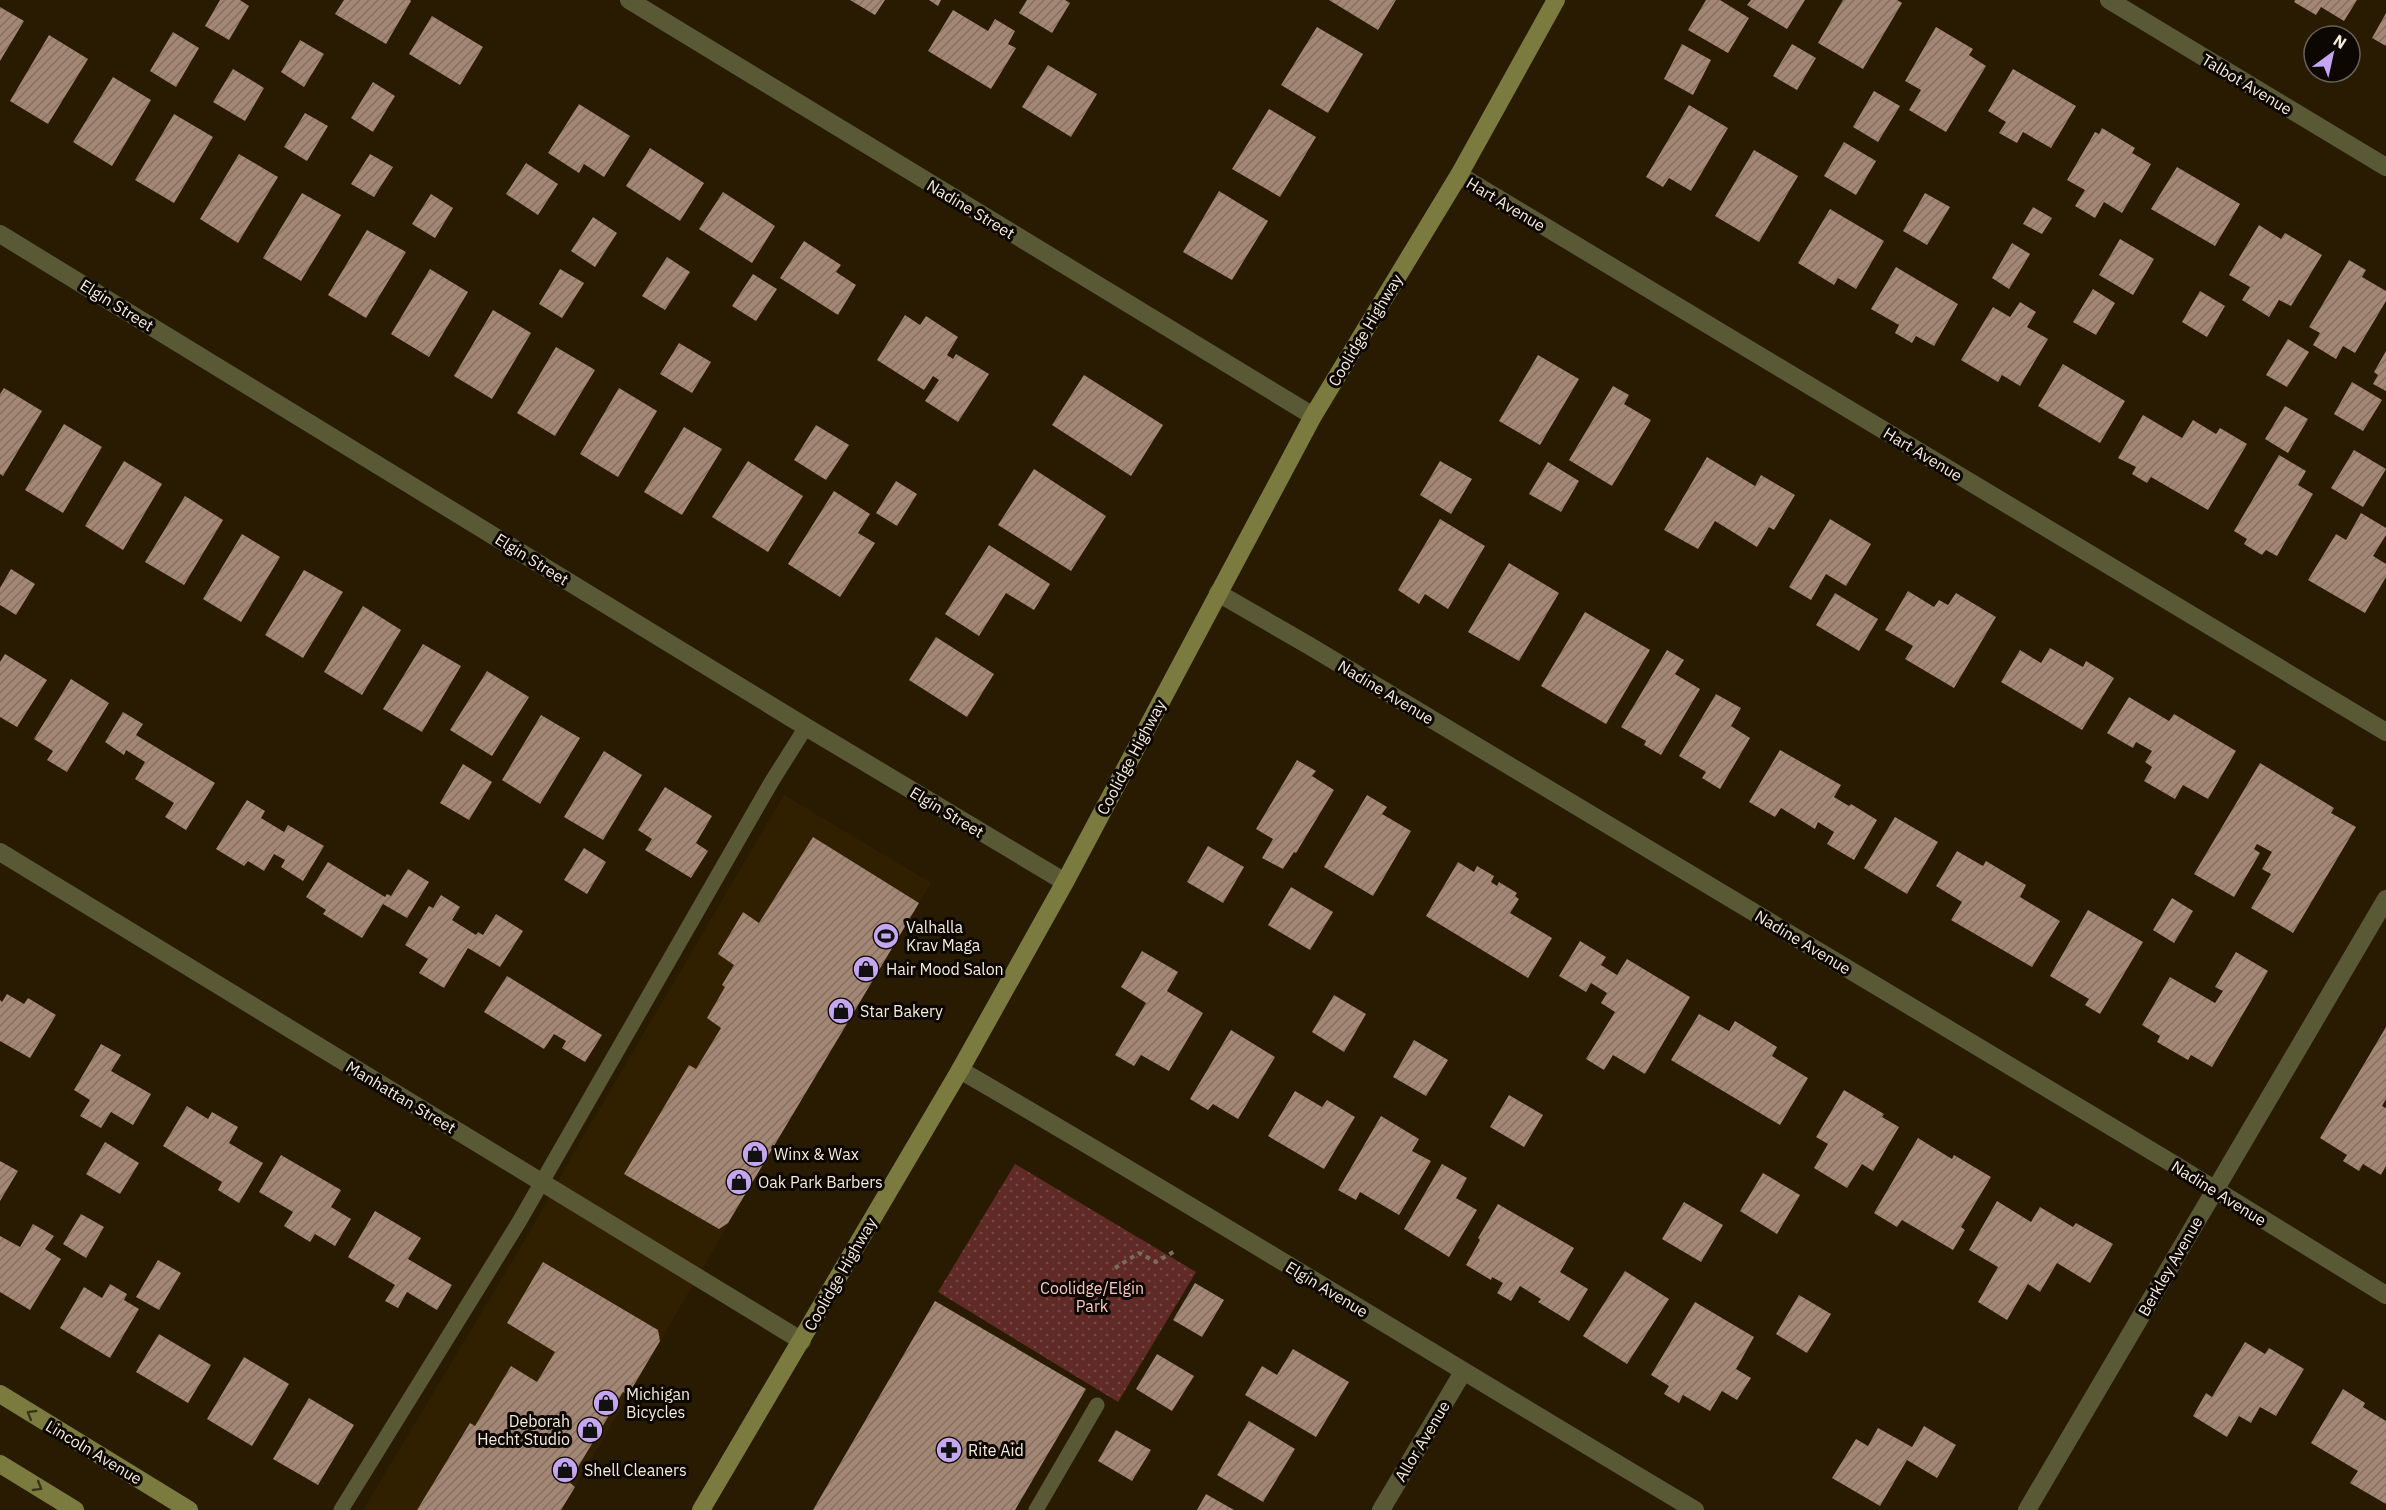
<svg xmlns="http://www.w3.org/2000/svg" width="2386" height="1510" viewBox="0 0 2386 1510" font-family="'IBM Plex Sans',sans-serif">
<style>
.built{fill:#312000}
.park{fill:url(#park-dots)}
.building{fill:url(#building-hatch)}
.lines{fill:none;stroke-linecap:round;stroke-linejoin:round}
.path{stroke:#796e59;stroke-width:4;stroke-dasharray:4.5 4.5;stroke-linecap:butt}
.lane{stroke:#5a5935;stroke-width:15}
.street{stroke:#5a5935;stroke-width:18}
.secondary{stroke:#7c7b3f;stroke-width:18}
.oneway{stroke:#39351a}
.labels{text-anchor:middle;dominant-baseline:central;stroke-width:6;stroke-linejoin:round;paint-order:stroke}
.street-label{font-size:16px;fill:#f4ebdc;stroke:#0c0701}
.poi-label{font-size:16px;fill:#f4ebdc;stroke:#0c0701;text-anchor:start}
.park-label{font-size:16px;fill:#fac6c1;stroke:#0c0701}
</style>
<defs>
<pattern id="park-dots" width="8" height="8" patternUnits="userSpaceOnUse" patternTransform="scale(1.5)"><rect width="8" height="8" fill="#602a27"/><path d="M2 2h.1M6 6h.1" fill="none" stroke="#774946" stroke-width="1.8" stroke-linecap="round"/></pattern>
<pattern id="building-hatch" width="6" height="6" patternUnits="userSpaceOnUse" patternTransform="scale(1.5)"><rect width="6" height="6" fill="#a48674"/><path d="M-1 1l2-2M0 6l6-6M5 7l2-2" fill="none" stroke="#847062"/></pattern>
</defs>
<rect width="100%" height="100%" fill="#281b02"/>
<!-- built -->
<polygon class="built" points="784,795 931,883 840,1033 575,1487 561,1510 363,1510 528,1235 580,1142"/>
<!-- park -->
<polygon class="park" points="1015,1164 1196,1272 1118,1402 938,1292"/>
<!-- building -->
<g class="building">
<polygon points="220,0 240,0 249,6 229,40 205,26"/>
<polygon points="344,0 410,0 411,1 386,44 335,14"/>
<polygon points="850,0 885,0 875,15"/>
<polygon points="929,0 941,0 938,6"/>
<polygon points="1027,0 1065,0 1070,3 1052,33 1019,13"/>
<polygon points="1329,0 1396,0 1378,30"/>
<polygon points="1706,0 1720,0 1749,18 1728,53 1688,30"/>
<polygon points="1751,0 1805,0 1787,29 1747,5"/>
<polygon points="1843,0 1897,0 1902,3 1863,69 1818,43"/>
<polygon points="2295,0 2357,0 2344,21 2321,7 2316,15 2294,2"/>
<polygon points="0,7 24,21 0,61"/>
<polygon points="953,10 988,31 995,19 1015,31 1008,44 1016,48 991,89 928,51"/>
<polygon points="2386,13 2386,46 2372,38"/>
<polygon points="432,16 483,47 460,85 409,54"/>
<polygon points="1317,27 1363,54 1328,113 1281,85"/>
<polygon points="1936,27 1973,49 1969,55 1986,66 1946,132 1909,110 1921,90 1905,81"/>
<polygon points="173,32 199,48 176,87 150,71"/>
<polygon points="49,35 88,59 48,124 10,101"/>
<polygon points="300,40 324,54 304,87 281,72"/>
<polygon points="1682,44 1711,60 1693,95 1664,79"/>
<polygon points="1792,44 1816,58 1797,90 1773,76"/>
<polygon points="1048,65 1097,94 1071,137 1022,107"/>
<polygon points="233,69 264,88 245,121 213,102"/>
<polygon points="2013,69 2076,106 2051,148 2023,132 2017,143 1999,133 2006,122 1988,111"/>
<polygon points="113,77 151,100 112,166 73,142"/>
<polygon points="373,82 395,96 373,132 351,118"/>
<polygon points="1874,91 1900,106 1878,142 1853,127"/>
<polygon points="579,104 630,136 604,177 584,164 579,173 548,153"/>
<polygon points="1689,105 1728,128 1691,191 1669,178 1663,187 1646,177"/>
<polygon points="1269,109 1316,137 1280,197 1232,169"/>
<polygon points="305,113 328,126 307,161 284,147"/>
<polygon points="174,114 213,137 174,203 135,180"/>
<polygon points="2102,128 2135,148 2132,153 2151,164 2122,213 2104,202 2095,218 2075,206 2085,190 2067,180 2095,132 2099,134"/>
<polygon points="1844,142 1876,161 1856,195 1824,176"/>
<polygon points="650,148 704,183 680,221 626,186"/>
<polygon points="1754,150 1798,176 1759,242 1715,216"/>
<polygon points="239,154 278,177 238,243 200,219"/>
<polygon points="370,154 393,167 374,197 351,184"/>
<polygon points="526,163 558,184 538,215 506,194"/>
<polygon points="2177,167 2240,204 2215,246 2151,209"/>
<polygon points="1219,191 1268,221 1232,280 1183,252"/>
<polygon points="723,192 775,226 752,263 699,229"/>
<polygon points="302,193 341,215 301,281 263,258"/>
<polygon points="1925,193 1950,207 1927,245 1903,231"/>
<polygon points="431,194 453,208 435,238 412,224"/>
<polygon points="2033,207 2052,218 2042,234 2023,224"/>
<polygon points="1830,209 1884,241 1856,289 1838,278 1834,285 1798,263"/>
<polygon points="593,217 617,233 595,267 571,251"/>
<polygon points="2259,225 2281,239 2285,233 2322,255 2291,306 2279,300 2269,317 2242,300 2250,287 2229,275"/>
<polygon points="367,230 406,252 366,318 328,295"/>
<polygon points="2120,239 2154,259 2133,295 2099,275"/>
<polygon points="804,241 841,265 836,272 856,285 838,315 780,278"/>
<polygon points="2012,243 2030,254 2009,289 1992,278"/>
<polygon points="667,257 690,272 665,310 642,296"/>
<polygon points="2349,260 2366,270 2362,277 2386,291 2386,301 2355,353 2343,346 2336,359 2313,345 2320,333 2309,327"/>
<polygon points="1896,267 1958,304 1934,346 1916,336 1912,343 1895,333 1899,325 1871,309"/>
<polygon points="430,269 468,292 429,357 391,334"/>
<polygon points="560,269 584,283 562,318 539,304"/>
<polygon points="753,274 777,289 756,321 732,306"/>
<polygon points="2093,289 2115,303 2096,335 2073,322"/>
<polygon points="2200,291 2225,306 2207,337 2182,322"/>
<polygon points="2020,302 2036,312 2027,327 2048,339 2020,386 2002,375 1998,382 1961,360 1993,307 2010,317"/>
<polygon points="493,310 531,333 492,399 454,376"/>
<polygon points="905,315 920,325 926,316 958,337 947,355 953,359 956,354 989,374 958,422 925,401 939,380 933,376 924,390 877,360"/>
<polygon points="2288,339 2309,352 2287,387 2266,375"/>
<polygon points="679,343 711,362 692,393 660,374"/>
<polygon points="556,347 595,370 555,436 517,413"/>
<polygon points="2386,351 2386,391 2373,384 2378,375 2374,372"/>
<polygon points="1538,355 1579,379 1540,445 1499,421"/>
<polygon points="2063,364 2125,401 2100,443 2038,406"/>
<polygon points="1084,375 1163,425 1131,476 1052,425"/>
<polygon points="2352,382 2382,400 2363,431 2334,414"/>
<polygon points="1613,386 1629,395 1624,404 1651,420 1612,486 1569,460"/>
<polygon points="4,388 42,411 3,476 0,474 0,394"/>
<polygon points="619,388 657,411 618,477 580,454"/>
<polygon points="2285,406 2308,419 2288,453 2265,439"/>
<polygon points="2143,415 2182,438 2193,420 2216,434 2220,428 2247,444 2208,510 2151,477 2147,483 2132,474 2136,467 2118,458"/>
<polygon points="64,424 102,447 63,513 25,490"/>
<polygon points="816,425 849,445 826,480 794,460"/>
<polygon points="684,427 722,449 682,515 644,492"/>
<polygon points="2354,450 2386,469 2363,507 2331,488"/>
<polygon points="2279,455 2306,471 2298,485 2313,494 2277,556 2266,550 2262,555 2244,544 2247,539 2234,531"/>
<polygon points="1707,457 1755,486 1761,475 1795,495 1774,530 1769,527 1757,547 1715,521 1698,549 1664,530"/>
<polygon points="124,461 162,484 123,550 85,526"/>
<polygon points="748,461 803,496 768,552 712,517"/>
<polygon points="1440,461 1472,479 1451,514 1420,495"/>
<polygon points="1548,462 1579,481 1561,512 1529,494"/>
<polygon points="1034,469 1106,516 1071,571 998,525"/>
<polygon points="896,481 917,494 897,526 876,513"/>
<polygon points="834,491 870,514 858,533 875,543 840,597 788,564"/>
<polygon points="185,496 223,520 184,585 145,562"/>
<polygon points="2361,513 2386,528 2386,535 2373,556 2386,564 2386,577 2365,613 2308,580 2336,534 2346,540"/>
<polygon points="1440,519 1485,546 1448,609 1425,594 1419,604 1398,590"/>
<polygon points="1830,519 1871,544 1846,586 1826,574 1811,600 1789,587"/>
<polygon points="242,534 280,557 241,622 203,599"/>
<polygon points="989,545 1050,584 1034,610 1006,593 979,636 945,614"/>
<polygon points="1509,563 1559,593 1519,661 1468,632"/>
<polygon points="11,569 35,584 16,615 0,605 0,588"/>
<polygon points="304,570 343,592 303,658 265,635"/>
<polygon points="1908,591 1934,607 1939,600 1948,605 1956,593 1996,617 1954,688 1905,659 1913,646 1885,630"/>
<polygon points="1835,593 1878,619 1859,651 1816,625"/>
<polygon points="363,606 401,630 362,695 324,672"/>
<polygon points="1585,612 1650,650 1606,724 1541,686"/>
<polygon points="936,637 994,674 967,717 909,680"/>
<polygon points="423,644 461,666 422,732 383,709"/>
<polygon points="2050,648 2083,667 2086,661 2114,678 2082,730 2001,682 2020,650 2041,663"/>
<polygon points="1667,650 1684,660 1675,674 1700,689 1661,755 1644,745 1646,741 1621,727"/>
<polygon points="5,654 47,680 17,727 0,717 0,662"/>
<polygon points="487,671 529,697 492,756 450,730"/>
<polygon points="71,679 109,703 67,772 47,760 53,751 34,739"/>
<polygon points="1716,694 1741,708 1731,726 1750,738 1720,789 1702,778 1706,772 1679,756"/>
<polygon points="2129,697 2169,721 2174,714 2236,751 2208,799 2183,785 2175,799 2144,781 2152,767 2145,762 2152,751 2136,742 2133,748 2107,733"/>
<polygon points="123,712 143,724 136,735 215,783 186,830 165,817 174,803 135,779 145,762 126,750 124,755 105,742"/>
<polygon points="541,715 580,738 540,804 502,780"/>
<polygon points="1780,750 1841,785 1834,797 1849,806 1851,804 1877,820 1854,860 1827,844 1834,832 1818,822 1815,829 1781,808 1775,817 1749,802"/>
<polygon points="604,751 642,775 603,840 564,817"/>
<polygon points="1297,760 1316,771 1312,776 1334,790 1296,853 1294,852 1283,869 1262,858 1273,839 1256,829"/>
<polygon points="2260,763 2334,808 2331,813 2356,827 2293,933 2251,908 2271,874 2262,869 2272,852 2257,844 2254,849 2260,853 2234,897 2194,874"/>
<polygon points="463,764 492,782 469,820 440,803"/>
<polygon points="665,787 712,816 696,843 708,851 691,878 645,850 652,839 638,830"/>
<polygon points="1367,795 1387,807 1382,814 1411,831 1373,896 1324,867"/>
<polygon points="247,800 265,811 261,818 284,832 288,825 324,846 303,881 281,867 285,860 274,854 264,871 248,861 244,866 216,849"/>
<polygon points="1895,817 1938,842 1907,894 1864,868"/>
<polygon points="813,837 919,903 728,1223 719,1229 624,1174 689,1065 696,1069 721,1028 707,1018 725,987 722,985 734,965 718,954 743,912 759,923"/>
<polygon points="1208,846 1244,867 1223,903 1187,882"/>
<polygon points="584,848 606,862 587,894 564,880"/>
<polygon points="1957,851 1983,866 1986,861 2026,885 2020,897 2060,921 2032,967 1951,920 1962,902 1936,886"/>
<polygon points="328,862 385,897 387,894 391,896 408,869 429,882 407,918 383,904 362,938 323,914 326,910 306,897"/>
<polygon points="1458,862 1474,872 1477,866 1494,876 1491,882 1497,886 1499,882 1517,893 1515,896 1519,899 1510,913 1552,938 1528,978 1426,916"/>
<polygon points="1291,887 1333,912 1310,950 1268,925"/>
<polygon points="441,895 460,907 452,920 476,935 478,932 483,935 496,914 523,931 500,967 468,948 444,988 419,973 428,959 405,945 429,906 433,908"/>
<polygon points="2172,898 2193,911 2174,943 2153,930"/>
<polygon points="2088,910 2143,942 2100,1014 2085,1005 2089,999 2050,976"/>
<polygon points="1580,941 1606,957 1601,965 1617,975 1627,959 1690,997 1645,1074 1613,1055 1604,1070 1586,1059 1615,1012 1601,1003 1607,993 1591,983 1586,992 1559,976"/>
<polygon points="1142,951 1178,972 1167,991 1203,1013 1169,1071 1141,1055 1134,1066 1115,1055 1146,1003 1121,987"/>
<polygon points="2236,952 2268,971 2212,1067 2191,1055 2188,1060 2157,1042 2160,1036 2142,1025 2170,977 2215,1003 2223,991 2215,987"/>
<polygon points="507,976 602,1035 585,1062 562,1048 566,1041 554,1034 544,1049 484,1012"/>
<polygon points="7,994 24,1004 28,998 56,1015 30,1058 0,1041 0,1000 2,1002"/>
<polygon points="1334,995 1366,1014 1344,1052 1312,1032"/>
<polygon points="1699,1014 1729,1031 1735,1021 1777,1047 1772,1056 1808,1078 1780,1125 1671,1060"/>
<polygon points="2386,1027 2386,1099 2382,1106 2386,1108 2386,1166 2381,1175 2363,1164 2359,1171 2343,1161 2347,1155 2320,1138"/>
<polygon points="1231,1030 1275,1057 1238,1119 1213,1104 1208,1110 1190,1099"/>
<polygon points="1414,1040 1448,1060 1426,1096 1393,1077"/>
<polygon points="101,1044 121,1055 111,1071 151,1094 133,1125 111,1112 101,1128 80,1116 90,1100 74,1090"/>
<polygon points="1844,1090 1884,1114 1882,1117 1899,1127 1873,1171 1862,1164 1847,1188 1814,1168 1828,1144 1816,1137"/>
<polygon points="1295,1091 1322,1107 1327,1100 1355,1117 1324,1169 1268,1136"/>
<polygon points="1509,1095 1543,1115 1524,1147 1490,1127"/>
<polygon points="187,1106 208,1119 212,1112 238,1127 229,1143 263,1163 239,1203 218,1190 222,1182 163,1146"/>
<polygon points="1381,1116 1419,1139 1412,1151 1431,1161 1399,1215 1360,1192 1356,1200 1338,1190"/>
<polygon points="1918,1138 1952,1159 1954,1155 1991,1177 1961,1227 1965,1230 1953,1250 1902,1220 1897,1227 1874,1213"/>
<polygon points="105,1142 139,1163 120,1194 86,1174"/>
<polygon points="281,1155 341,1190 331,1207 351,1219 335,1246 315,1234 310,1242 284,1226 293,1212 259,1192"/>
<polygon points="0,1161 18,1171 0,1201"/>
<polygon points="1442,1164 1467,1178 1456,1198 1477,1210 1449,1257 1404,1229"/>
<polygon points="1763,1173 1800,1195 1777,1234 1740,1211"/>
<polygon points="1997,1201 2031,1222 2040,1207 2073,1227 2076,1223 2113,1244 2090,1283 2057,1263 2040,1292 2028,1284 2007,1320 1978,1302 1998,1267 1969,1250"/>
<polygon points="1684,1202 1723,1225 1701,1262 1662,1239"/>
<polygon points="1498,1204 1574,1248 1560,1272 1588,1289 1569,1321 1538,1302 1541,1299 1520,1286 1511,1301 1497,1293 1503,1283 1492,1277 1491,1280 1466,1265 1480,1240 1478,1238"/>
<polygon points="375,1211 421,1238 408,1259 452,1285 437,1310 407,1292 398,1308 385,1301 395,1285 348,1257"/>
<polygon points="81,1214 104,1227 86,1258 63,1244"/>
<polygon points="33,1224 54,1236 45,1249 61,1259 30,1310 0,1292 0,1236 20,1247"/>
<polygon points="158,1260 181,1273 159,1310 136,1297"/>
<polygon points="543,1262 658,1330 660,1341 628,1395 623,1392 569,1482 575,1487 561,1510 417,1510 470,1423 475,1426 511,1366 537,1382 555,1352 507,1323"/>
<polygon points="1625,1271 1669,1299 1627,1364 1583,1336"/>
<polygon points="1195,1283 1224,1300 1202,1337 1173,1320"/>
<polygon points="110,1284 127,1294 124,1300 139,1309 110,1358 60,1328 84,1287 102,1298"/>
<polygon points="1799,1295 1831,1314 1807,1353 1776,1334"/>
<polygon points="935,1301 1086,1389 1015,1510 813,1510"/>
<polygon points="1695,1302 1754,1337 1736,1369 1751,1378 1737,1400 1722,1391 1710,1411 1683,1395 1679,1403 1664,1394 1669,1386 1651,1375"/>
<polygon points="159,1334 211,1365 188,1403 136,1372"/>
<polygon points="2245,1342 2265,1354 2269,1348 2304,1369 2276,1416 2260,1407 2251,1423 2239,1416 2227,1437 2193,1416 2206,1393 2212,1397"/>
<polygon points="1293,1349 1349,1382 1316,1437 1245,1395 1262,1366 1277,1375"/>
<polygon points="1157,1354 1194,1376 1172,1411 1136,1389"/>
<polygon points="244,1357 289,1384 252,1446 207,1419"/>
<polygon points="2343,1389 2365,1403 2363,1407 2386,1421 2386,1504 2350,1483 2358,1471 2311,1443"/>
<polygon points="309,1398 354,1425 318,1485 273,1459"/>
<polygon points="1249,1421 1295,1449 1263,1502 1217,1475"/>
<polygon points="1924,1426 1956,1445 1937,1478 1907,1460 1880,1506 1832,1478 1856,1439 1868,1446 1878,1428 1912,1447"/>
<polygon points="1116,1430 1151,1450 1132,1481 1098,1461"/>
<polygon points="1206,1494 1234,1510 1197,1510"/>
</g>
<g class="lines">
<!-- path -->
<polyline class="path" points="1115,1268 1139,1253 1156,1262 1175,1251"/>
<!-- lane -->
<g class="lane">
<polyline points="341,1510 519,1222 772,781 806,727"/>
<polyline points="1036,1510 1097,1405"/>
</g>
<!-- street -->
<g class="street">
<polyline points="629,0 1313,416"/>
<polyline points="2109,0 2386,167"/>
<polyline points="1459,175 2386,732"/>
<polyline points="0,234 806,727 1065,882"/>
<polyline points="1218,593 1308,645 2175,1165 2386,1295"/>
<polyline points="0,852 802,1341"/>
<path d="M960,1070C1207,1213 1449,1364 1695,1510"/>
<polyline points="1381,1510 1463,1372"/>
<polyline points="2027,1510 2386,899"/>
</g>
<!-- secondary -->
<g class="secondary">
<polyline points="0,1394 189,1510"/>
<polyline points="0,1464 75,1510"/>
<polyline points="701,1510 960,1070 1065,882 1313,416 1459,175 1556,0"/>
</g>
</g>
<!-- one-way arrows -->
<defs><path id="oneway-chevron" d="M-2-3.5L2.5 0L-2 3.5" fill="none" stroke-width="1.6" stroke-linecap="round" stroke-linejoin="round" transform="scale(1.5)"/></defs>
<g class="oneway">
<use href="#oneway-chevron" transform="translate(31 1414) rotate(-149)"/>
<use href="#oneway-chevron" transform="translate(38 1487) rotate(31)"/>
</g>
<!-- icons -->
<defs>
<g id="stadium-disc" transform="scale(1.35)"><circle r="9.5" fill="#c5a7f1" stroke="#0c0701"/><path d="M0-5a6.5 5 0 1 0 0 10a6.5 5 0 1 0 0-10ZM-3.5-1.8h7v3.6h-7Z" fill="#111"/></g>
<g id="shop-disc" transform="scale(1.35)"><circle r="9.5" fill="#c5a7f1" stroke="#0c0701"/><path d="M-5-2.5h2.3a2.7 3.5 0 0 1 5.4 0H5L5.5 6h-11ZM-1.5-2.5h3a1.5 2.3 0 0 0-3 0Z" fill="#111"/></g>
<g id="pharmacy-disc" transform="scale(1.35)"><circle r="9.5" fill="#c5a7f1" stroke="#0c0701"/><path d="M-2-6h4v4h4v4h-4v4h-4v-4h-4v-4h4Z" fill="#111"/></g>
</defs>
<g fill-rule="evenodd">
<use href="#stadium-disc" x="886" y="936"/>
<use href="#shop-disc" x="866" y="969"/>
<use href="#shop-disc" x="841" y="1011"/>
<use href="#shop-disc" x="755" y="1154"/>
<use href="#shop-disc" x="739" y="1182"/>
<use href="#shop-disc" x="606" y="1403"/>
<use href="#shop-disc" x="590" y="1430"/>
<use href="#pharmacy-disc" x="949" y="1450"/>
<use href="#shop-disc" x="565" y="1470"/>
</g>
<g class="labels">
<!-- street labels -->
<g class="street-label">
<text transform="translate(2247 84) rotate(31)">Talbot Avenue</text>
<text transform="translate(1506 204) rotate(31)">Hart Avenue</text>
<text transform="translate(971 209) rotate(31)">Nadine Street</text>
<text transform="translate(117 305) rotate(32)">Elgin Street</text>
<text transform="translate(1365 330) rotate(-59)">Coolidge Highway</text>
<text transform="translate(1923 454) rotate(31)">Hart Avenue</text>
<text transform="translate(532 559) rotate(32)">Elgin Street</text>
<text transform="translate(1386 692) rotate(31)">Nadine Avenue</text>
<text transform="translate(1131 757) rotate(-62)">Coolidge Highway</text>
<text transform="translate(947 812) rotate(31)">Elgin Street</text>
<text transform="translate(1803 942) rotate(31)">Nadine Avenue</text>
<text transform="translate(401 1097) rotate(31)">Manhattan Street</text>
<text transform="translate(2219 1193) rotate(32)">Nadine Avenue</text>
<text transform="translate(2170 1266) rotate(-60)">Berkley Avenue</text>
<text transform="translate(840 1274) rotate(-60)">Coolidge Highway</text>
<text transform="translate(1327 1289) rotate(31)">Elgin Avenue</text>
<text transform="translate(1422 1441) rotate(-59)">Allor Avenue</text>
<text transform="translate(94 1452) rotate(31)">Lincoln Avenue</text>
</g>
<!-- poi labels -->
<g class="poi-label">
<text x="906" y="927">Valhalla<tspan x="906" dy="18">Krav Maga</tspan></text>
<text x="886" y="969">Hair Mood Salon</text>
<text x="860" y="1011">Star Bakery</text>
<text x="774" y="1154">Winx &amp; Wax</text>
<text x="758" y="1182">Oak Park Barbers</text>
<text x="626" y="1394">Michigan<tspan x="626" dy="18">Bicycles</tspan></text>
<text x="570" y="1421" text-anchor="end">Deborah<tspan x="570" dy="18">Hecht Studio</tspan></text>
<text x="968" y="1450">Rite Aid</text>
<text x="584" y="1470">Shell Cleaners</text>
</g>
<!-- park labels -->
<g class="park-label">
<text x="1092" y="1288">Coolidge/Elgin<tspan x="1092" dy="18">Park</tspan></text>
</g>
</g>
<!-- north arrow -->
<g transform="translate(2332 54) rotate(33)"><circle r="28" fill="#0c0701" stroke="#696259" stroke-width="1.5"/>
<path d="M0-4.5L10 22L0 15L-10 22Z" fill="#c5a7f1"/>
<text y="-9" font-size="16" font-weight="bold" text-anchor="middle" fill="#f4ebdc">N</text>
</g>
</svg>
